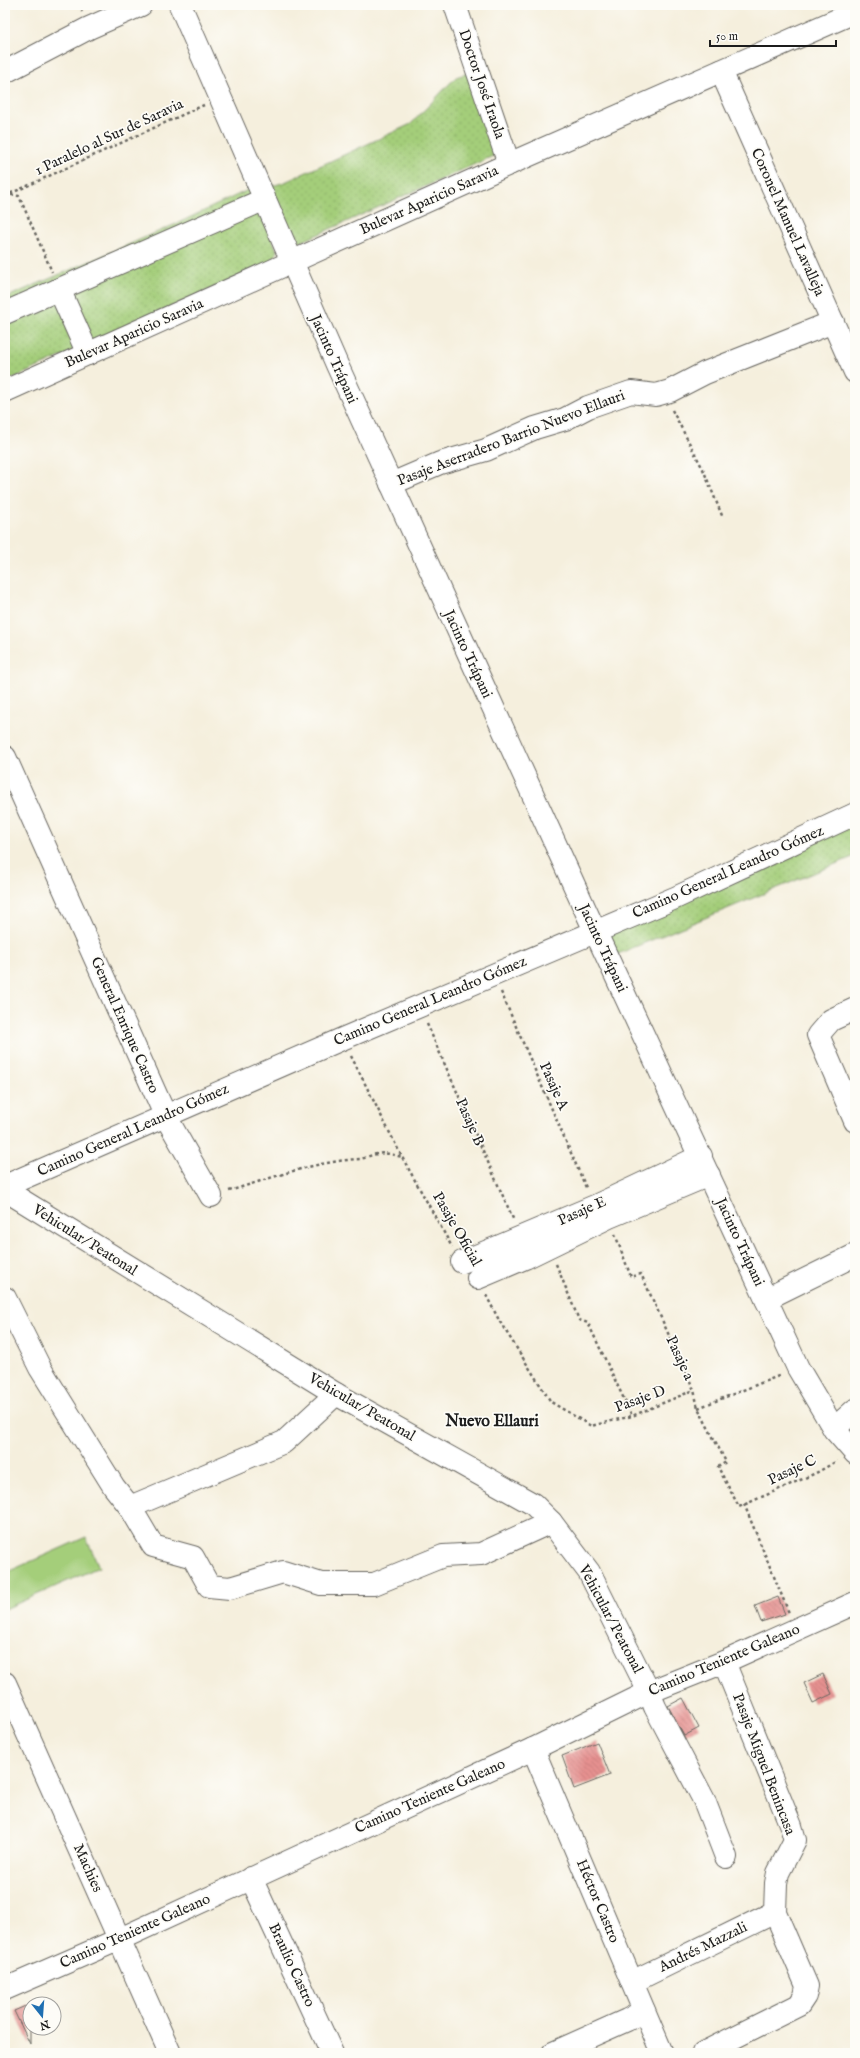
<svg xmlns="http://www.w3.org/2000/svg" width="860" height="2058" viewBox="0 0 860 2058" font-family="'IM FELL English',serif">
<style>
.grass{fill:url(#grass-dots);stroke:#60754b}
.park{fill:#a4ce7a;stroke:#60754b}
.building{fill:url(#building-back-hatch)}
.lines{fill:none;stroke-linecap:round;stroke-linejoin:round}
.minor-casing{stroke:#686660;stroke-width:24}
.path{stroke:#686660;stroke-width:2.5;stroke-dasharray:3 3;stroke-linecap:butt}
.minor{stroke:#fff;stroke-width:22}
.labels{text-anchor:middle;dominant-baseline:central;stroke-width:3.5;stroke-linejoin:round;paint-order:stroke}
.street-label{font-size:15px;fill:#1c1c1c;stroke:#fdfcf7}
.neighbourhood-label{font-size:16px;font-weight:bold;fill:#1c1c1c;stroke:#fdfcf7}
</style>
<defs>
<pattern id="grass-dots" width="8" height="8" patternUnits="userSpaceOnUse"><rect width="8" height="8" fill="#a4ce7a"/><path d="M2 2h.1M6 6h.1" fill="none" stroke="#8db069" stroke-width="1.8" stroke-linecap="round"/></pattern>
<pattern id="building-back-hatch" width="6" height="6" patternUnits="userSpaceOnUse"><rect width="6" height="6" fill="#e69190"/><path d="M-1 5l2 2M0 0l6 6M5-1l2 2" fill="none" stroke="#ba7675"/></pattern>
</defs>
<rect width="100%" height="100%" fill="#fdfcf7"/>
<filter id="ink" filterUnits="userSpaceOnUse"><feTurbulence type="fractalNoise" baseFrequency=".025" numOctaves="2"/><feDisplacementMap in="SourceGraphic" scale="8" xChannelSelector="R" yChannelSelector="G"/><feConvolveMatrix kernelMatrix="1 2 1 2 8 2 1 2 1" color-interpolation-filters="sRGB"/></filter>
<filter id="wash" filterUnits="userSpaceOnUse"><feTurbulence type="fractalNoise" baseFrequency=".012" numOctaves="4" result="noise"/><feDisplacementMap in="SourceGraphic" scale="16" xChannelSelector="R" yChannelSelector="G"/><feGaussianBlur stdDeviation="0.9" result="paint"/><feColorMatrix in="noise" values="0 0 0 0 0 0 0 0 0 0 0 0 0 0 0 0 0 1.4 0 .05"/><feComposite in="paint" operator="in"/></filter>
<g filter="url(#wash)">
<rect width="100%" height="100%" fill="#f5efdd"/>
<!-- grass -->
<g class="grass">
<polygon points="468,73 496,152 493,156 301,242 294,241 269,187 285,182 411,124 456,77"/>
<polygon points="250,189 277,250 276,255 271,262 5,382 5,298 176,224"/>
<polygon points="855,814 855,856 608,958 595,931"/>
</g>
<!-- park -->
<polygon class="park" points="86,1537 99,1567 5,1609 5,1573"/>
<g id="blocks">
<!-- building -->
<g class="building">
<polygon points="778,1597 785,1614 761,1622 755,1606"/>
<polygon points="823,1674 832,1694 813,1703 804,1683"/>
<polygon points="683,1698 699,1728 684,1736 668,1706"/>
<polygon points="597,1742 610,1775 574,1789 562,1756"/>
<polygon points="30,2004 30,2044 14,2011"/>
</g>
</g>
</g>
<g filter="url(#ink)">
<use href="#blocks" fill-opacity="0" stroke="#686660" stroke-width="1"/>
<g class="lines">
<!-- minor casing -->
<g class="minor-casing">
<g id="minor">
<polyline points="180,5 338,367 595,931 798,1368 834,1429 855,1453"/>
<polyline points="455,5 509,164"/>
<polyline points="721,71 855,372"/>
<polyline points="5,72 89,28 141,5"/>
<polyline points="59,289 88,354"/>
<polyline points="5,313 263,200"/>
<polyline points="5,391 509,164 855,12"/>
<polyline points="391,484 440,463 486,450 535,428 565,419 588,407 631,392 656,395 670,391 705,373 833,322"/>
<polyline points="5,757 166,1117 211,1196"/>
<polyline points="855,1009 831,1020 818,1035 855,1121"/>
<polyline points="5,1186 342,1039 675,898 855,814"/>
<polyline points="5,1190 336,1394 533,1504 551,1522 589,1572 649,1692 655,1707 704,1800 726,1857"/>
<polyline points="462,1262 595,1206 701,1156"/>
<polyline points="478,1278 525,1258 609,1217 709,1175"/>
<polyline points="5,1298 40,1368 114,1487 130,1507 153,1546 193,1557 209,1586 230,1588 283,1572 321,1584 374,1584 443,1556 481,1554 551,1522"/>
<polyline points="766,1299 855,1255"/>
<polyline points="834,1429 855,1410"/>
<polyline points="130,1507 284,1442 336,1394"/>
<polyline points="5,1683 170,2053"/>
<polyline points="533,1749 662,2053"/>
<polyline points="251,1878 332,2053"/>
<polyline points="632,1982 775,1912"/>
<polyline points="5,1989 120,1939 533,1749 649,1692 724,1662 855,1603"/>
<polyline points="553,2053 627,2020 644,2011"/>
<polyline points="703,2053 799,2005 805,1996 807,1986 775,1912 776,1883 778,1873 795,1840 791,1826 724,1662"/>
</g>
</g>
<!-- path -->
<g class="path">
<polyline points="79,5 82,12"/>
<polyline points="5,194 19,196 52,272"/>
<polyline points="5,196 204,105"/>
<polyline points="672,410 703,469 723,518"/>
<polyline points="501,992 587,1190"/>
<polyline points="427,1024 514,1221"/>
<polyline points="351,1056 402,1157 452,1247"/>
<path d="M229,1191C272,1178 315,1161 360,1159C366,1158 372,1154 378,1154C386,1152 394,1155 402,1157"/>
<polyline points="615,1234 631,1277 641,1274 694,1390 698,1408 726,1462 718,1467 739,1507 816,1473 837,1461"/>
<polyline points="556,1264 579,1320 588,1323 632,1416"/>
<polyline points="486,1295 500,1322 551,1402 591,1426 632,1416 694,1390"/>
<polyline points="698,1408 781,1375"/>
<polyline points="744,1504 789,1613"/>
</g>
<!-- minor -->
<use href="#minor" class="minor"/>
</g>
</g>
<g class="labels">
<!-- street labels -->
<g class="street-label">
<text transform="translate(482 84) rotate(71)">Doctor José Iraola</text>
<text transform="translate(109 137) rotate(-25)">1 Paralelo al Sur de Saravia</text>
<text transform="translate(429 200) rotate(-24)">Bulevar Aparicio Saravia</text>
<text transform="translate(788 222) rotate(66)">Coronel Manuel Lavalleja</text>
<text transform="translate(134 333) rotate(-24)">Bulevar Aparicio Saravia</text>
<text transform="translate(334 359) rotate(66)">Jacinto Trápani</text>
<text transform="translate(511 438) rotate(-21)">Pasaje Aserradero Barrio Nuevo Ellauri</text>
<text transform="translate(468 654) rotate(65)">Jacinto Trápani</text>
<text transform="translate(728 872) rotate(-24)">Camino General Leandro Gómez</text>
<text transform="translate(603 948) rotate(65)">Jacinto Trápani</text>
<text transform="translate(430 1001) rotate(-23)">Camino General Leandro Gómez</text>
<text transform="translate(125 1025) rotate(66)">General Enrique Castro</text>
<text transform="translate(554 1086) rotate(66)">Pasaje A</text>
<text transform="translate(470 1122) rotate(66)">Pasaje B</text>
<text transform="translate(133 1130) rotate(-24)">Camino General Leandro Gómez</text>
<text transform="translate(582 1211) rotate(-24)">Pasaje E</text>
<text transform="translate(457 1229) rotate(60)">Pasaje Oficial</text>
<text transform="translate(85 1240) rotate(32)">Vehicular/ Peatonal</text>
<text transform="translate(740 1242) rotate(65)">Jacinto Trápani</text>
<text transform="translate(680 1358) rotate(65)">Pasaje a</text>
<text transform="translate(640 1399) rotate(-20)">Pasaje D</text>
<text transform="translate(362 1407) rotate(30)">Vehicular/ Peatonal</text>
<text transform="translate(792 1470) rotate(-25)">Pasaje C</text>
<text transform="translate(611 1619) rotate(62)">Vehicular/ Peatonal</text>
<text transform="translate(724 1660) rotate(-23)">Camino Teniente Galeano</text>
<text transform="translate(764 1764) rotate(69)">Pasaje Miguel Benincasa</text>
<text transform="translate(430 1796) rotate(-24)">Camino Teniente Galeano</text>
<text transform="translate(88 1868) rotate(66)">Machies</text>
<text transform="translate(598 1901) rotate(67)">Héctor Castro</text>
<text transform="translate(135 1931) rotate(-24)">Camino Teniente Galeano</text>
<text transform="translate(703 1947) rotate(-26)">Andrés Mazzali</text>
<text transform="translate(292 1965) rotate(65)">Braulio Castro</text>
</g>
<!-- neighbourhood labels -->
<g class="neighbourhood-label">
<text x="492" y="1422">Nuevo Ellauri</text>
</g>
</g>
<!-- margin -->
<rect width="860" height="2058" fill="none" stroke="#fdfcf7" stroke-width="20"/>
<!-- north arrow -->
<g transform="translate(42 2016) rotate(163)"><circle r="19" fill="#fdfcf7" stroke="#a3a29f"/>
<path d="M0-3L7 15L0 10L-7 15Z" fill="#1f6fb2"/>
<text y="-6" font-size="11" font-weight="bold" text-anchor="middle" fill="#1c1c1c">N</text>
</g>
<!-- scale -->
<path d="M710 40v6h126v-6" fill="none" stroke="#1c1c1c" stroke-width="2"/>
<text x="716" y="40" font-size="12" fill="#1c1c1c" stroke="#fdfcf7" stroke-width="3" paint-order="stroke">50 m</text>
</svg>
